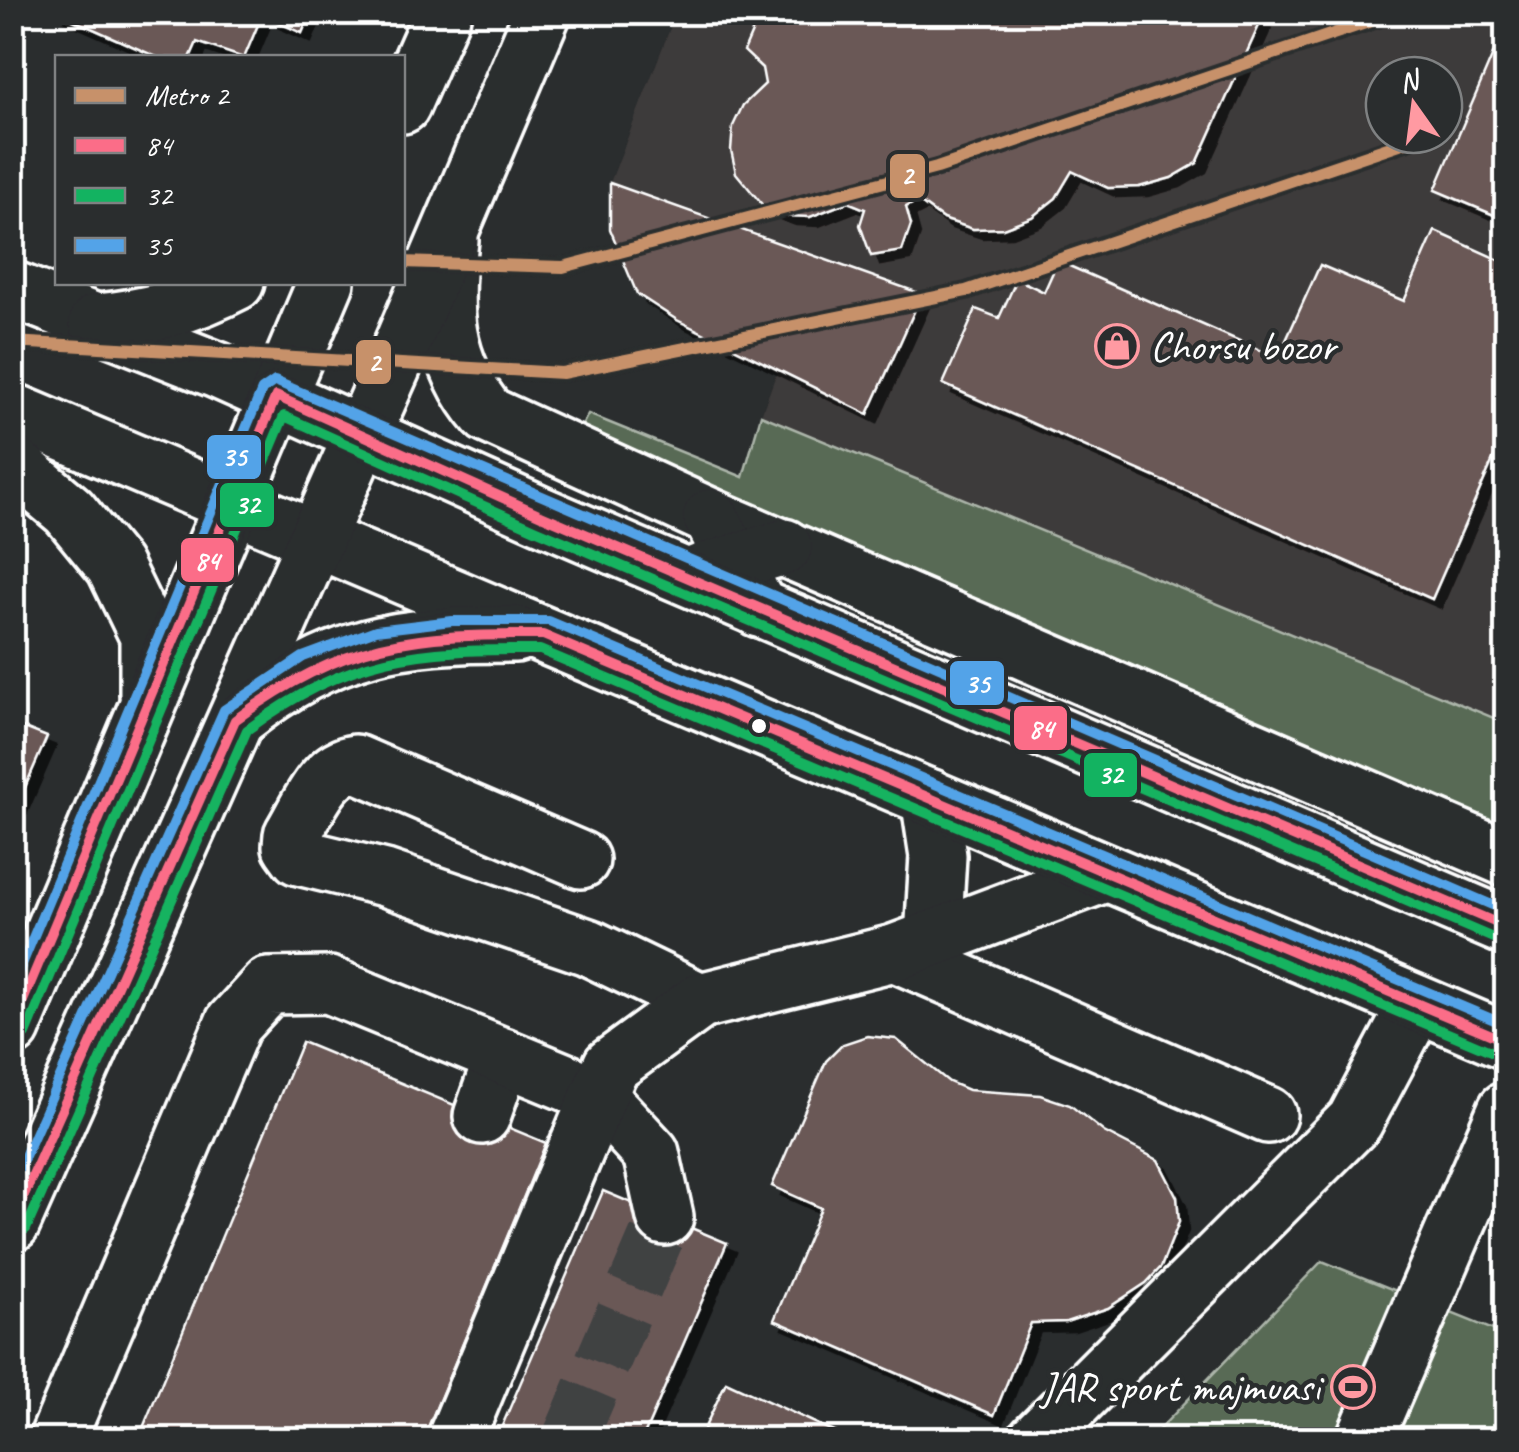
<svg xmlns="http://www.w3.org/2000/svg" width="1519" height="1452" viewBox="0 0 1519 1452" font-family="Caveat,sans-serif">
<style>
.built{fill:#3e3a3a;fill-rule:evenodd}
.green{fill:#596b55;stroke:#acb5aa;stroke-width:2.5}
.building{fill:#6b5857;stroke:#fff;stroke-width:2.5;filter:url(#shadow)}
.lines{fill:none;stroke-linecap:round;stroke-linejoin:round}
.minor-tunnel{stroke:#3f4243;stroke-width:55;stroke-dasharray:55 28;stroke-linecap:butt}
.minor-casing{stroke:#fff;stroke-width:62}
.major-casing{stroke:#fff;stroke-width:62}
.minor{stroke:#2a2d2e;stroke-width:55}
.major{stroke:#2a2d2e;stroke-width:55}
.bus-1-casing{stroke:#2a2d2e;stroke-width:18}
.bus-2-casing{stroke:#2a2d2e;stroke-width:18}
.bus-3-casing{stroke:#2a2d2e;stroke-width:18}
.bus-1{stroke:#fb6d88;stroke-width:10}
.bus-2{stroke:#13b361;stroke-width:10}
.bus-3{stroke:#53a3e8;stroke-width:10}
.metro-1-casing{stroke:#2a2d2e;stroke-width:20}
.metro-1{stroke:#c7916a;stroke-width:12}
.bus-dot{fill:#fff;stroke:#2a2d2e;stroke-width:4}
.labels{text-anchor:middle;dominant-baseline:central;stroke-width:9;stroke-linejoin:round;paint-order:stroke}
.poi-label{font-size:42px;fill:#fff;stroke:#2a2d2e;text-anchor:start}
.line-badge{stroke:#2a2d2e;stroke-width:4}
.badge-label{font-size:28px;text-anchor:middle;font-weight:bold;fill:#fff}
</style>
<defs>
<filter id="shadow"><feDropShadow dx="9" dy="9" stdDeviation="0" flood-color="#0009"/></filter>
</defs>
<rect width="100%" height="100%" fill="#2a2d2e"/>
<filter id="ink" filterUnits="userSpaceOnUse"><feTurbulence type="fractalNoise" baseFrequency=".01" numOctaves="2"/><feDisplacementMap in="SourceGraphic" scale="20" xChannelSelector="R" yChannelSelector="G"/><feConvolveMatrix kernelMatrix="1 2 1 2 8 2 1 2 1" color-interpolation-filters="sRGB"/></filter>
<g filter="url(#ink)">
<!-- built -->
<path class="built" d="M676,13H1506V724L777,429L761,415L777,372L677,320L637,294L610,229V183ZM1384,75H1444V135H1384Z"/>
<!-- green -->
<g class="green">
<polygon points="588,414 743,477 761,415 1506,723 1506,829 580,430"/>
<polygon points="1322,1261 1506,1335 1506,1439 1149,1440"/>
</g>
<!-- building -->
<g class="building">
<polygon points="55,12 311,12 302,33 262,15 244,58 197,42 190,58 159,58"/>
<polygon points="797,12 1265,12 1197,163 1171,178 1139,187 1108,188 1072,171 1056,198 1032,217 1003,228 973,229 943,219 918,201 906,207 911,225 902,251 871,256 860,225 865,209 848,202 810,217 787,216 765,208 736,173 731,150 733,126 743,105 765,84 762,68 744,51 756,23"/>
<polygon points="1500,38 1506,41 1506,220 1435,190"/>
<polygon points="610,183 922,294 868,414 677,320 637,294 610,229"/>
<polygon points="1435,231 1506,263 1506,430 1432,599 943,384 976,309 999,318 1017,279 1044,292 1058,261 1278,358 1320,265 1404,301"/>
<polygon points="12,723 47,737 12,817"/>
<polygon points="867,1036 896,1039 949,1082 968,1090 1040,1095 1070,1105 1104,1132 1158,1160 1177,1197 1179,1222 1161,1267 1146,1283 1108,1308 1066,1322 1031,1323 994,1415 774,1320 821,1208 772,1186 826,1061 843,1044"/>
<polygon points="302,1042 546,1143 423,1440 138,1440"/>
<polygon points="603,1191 727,1243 642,1440 496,1440"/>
<polygon points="726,1382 852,1440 699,1440"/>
</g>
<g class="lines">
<!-- minor-tunnel -->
<polyline class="minor-tunnel" points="569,1440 665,1217"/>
<!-- minor casing -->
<g class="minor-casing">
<g id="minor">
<path d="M450,240C442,307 442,361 488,415L711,517L1506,858"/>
<polyline points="929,797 938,856 933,938"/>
<path d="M581,860L355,763C323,767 308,809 292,835L291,846L299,857L385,878L588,947L700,1001"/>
<polyline points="894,953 1268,1115"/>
<polyline points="482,1116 503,1056"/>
<polyline points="57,1440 233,1024 268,986 329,985 597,1095 651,1153 665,1217"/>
<polyline points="455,1440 611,1066 700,1001 894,953 1107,873"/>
<polyline points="1036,1440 1355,1121 1417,1004"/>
<polyline points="1364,1440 1506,1110"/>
</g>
</g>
<!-- major casing -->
<g class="major-casing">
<g id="major">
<polyline points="402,105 443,12"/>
<polyline points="12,289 217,370 541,515 1506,927"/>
<path d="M97,322C148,317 190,306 236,282"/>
<polyline points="12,411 1506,1041"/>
<polyline points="12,463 69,511 114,566 148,636 148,695"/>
<polyline points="711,517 759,609"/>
<polyline points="701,572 784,547"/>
<path d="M238,718C333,643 397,634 515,634"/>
<polyline points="12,1028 326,282"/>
<polyline points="12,1223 392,368 543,12"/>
</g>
</g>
<!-- minor -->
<use href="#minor" class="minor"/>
<!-- major -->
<use href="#major" class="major"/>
<!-- bus-1 casing -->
<g class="bus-1-casing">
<g id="bus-1">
<polyline points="12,1027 276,396 541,515 1506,927"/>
<path d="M12,1222L235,720C345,640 411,634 543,635L1506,1041"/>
</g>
</g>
<!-- bus-2 casing -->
<g class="bus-2-casing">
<g id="bus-2">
<polyline points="26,1034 284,416 535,529 1500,941"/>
<path d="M26,1229L247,730C351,654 415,649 540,650L1500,1055"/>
</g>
</g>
<!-- bus-3 casing -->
<g class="bus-3-casing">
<g id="bus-3">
<polyline points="12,988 262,390 275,381 1506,911"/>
<polyline points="12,1185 224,710 303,657 376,630 452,621 549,621 1506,1025"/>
</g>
</g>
<!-- bus-1 -->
<use href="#bus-1" class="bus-1"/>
<!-- bus-2 -->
<use href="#bus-2" class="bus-2"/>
<!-- bus-3 -->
<use href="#bus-3" class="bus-3"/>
<!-- metro-1 casing -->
<g class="metro-1-casing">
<g id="metro-1">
<polyline points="402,262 563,267 937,168 1398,12"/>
<polyline points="12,342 562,373 966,291 1426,135"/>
</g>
</g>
<!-- metro-1 -->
<use href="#metro-1" class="metro-1"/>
</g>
</g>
<!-- icons -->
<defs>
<g id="shop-ring" transform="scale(2.25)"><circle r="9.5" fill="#2a2d2e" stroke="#ff9aa2" stroke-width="1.5"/><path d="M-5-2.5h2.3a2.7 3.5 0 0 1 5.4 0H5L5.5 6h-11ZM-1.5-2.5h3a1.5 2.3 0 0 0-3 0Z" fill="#ff9aa2"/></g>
<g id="stadium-ring" transform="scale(2.25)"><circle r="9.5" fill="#2a2d2e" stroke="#ff9aa2" stroke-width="1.5"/><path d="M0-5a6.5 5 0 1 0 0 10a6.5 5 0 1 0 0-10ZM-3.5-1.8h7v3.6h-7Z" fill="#ff9aa2"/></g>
</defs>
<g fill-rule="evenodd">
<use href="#shop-ring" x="1117" y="346"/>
<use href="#stadium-ring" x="1353" y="1387"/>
</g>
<!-- markers -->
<circle class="bus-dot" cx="759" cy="726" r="9"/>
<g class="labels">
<!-- poi labels -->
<g class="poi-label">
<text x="1150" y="346">Chorsu bozor</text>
<text x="1320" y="1387" text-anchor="end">JAR sport majmuasi</text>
</g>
</g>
<g class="line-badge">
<rect x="888" y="152" width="39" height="48" rx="10" fill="#c7916a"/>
<rect x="354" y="338" width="39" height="48" rx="10" fill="#c7916a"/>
<rect x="205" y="433" width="58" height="48" rx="10" fill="#53a3e8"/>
<rect x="218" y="481" width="58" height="48" rx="10" fill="#13b361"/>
<rect x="179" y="536" width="57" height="48" rx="10" fill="#fb6d88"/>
<rect x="948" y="659" width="58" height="48" rx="10" fill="#53a3e8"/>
<rect x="1012" y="704" width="57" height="48" rx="10" fill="#fb6d88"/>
<rect x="1082" y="751" width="57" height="48" rx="10" fill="#13b361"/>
</g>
<g class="badge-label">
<text x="907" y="185">2</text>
<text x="374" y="372">2</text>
<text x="234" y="466">35</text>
<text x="247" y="514">32</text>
<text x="207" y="570">84</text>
<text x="977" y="693">35</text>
<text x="1041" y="738">84</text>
<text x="1110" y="784">32</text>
</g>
<!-- margin -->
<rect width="1519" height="1452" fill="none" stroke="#2a2d2e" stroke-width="50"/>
<rect x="25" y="25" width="1469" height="1402" fill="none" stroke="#fff" stroke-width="4" filter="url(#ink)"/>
<!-- legend -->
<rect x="55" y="55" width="350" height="230" fill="#2a2d2e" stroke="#7f8182" stroke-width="2.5"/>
<rect x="75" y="88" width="50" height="15" fill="#c7916a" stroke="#7f8182" stroke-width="2.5"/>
<text x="145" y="105" font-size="30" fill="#ffffff">Metro 2</text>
<rect x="75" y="138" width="50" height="15" fill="#fb6d88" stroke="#7f8182" stroke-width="2.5"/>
<text x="145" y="155" font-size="30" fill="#ffffff">84</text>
<rect x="75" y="188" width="50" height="15" fill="#13b361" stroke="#7f8182" stroke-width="2.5"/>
<text x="145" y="205" font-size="30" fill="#ffffff">32</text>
<rect x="75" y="238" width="50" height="15" fill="#53a3e8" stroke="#7f8182" stroke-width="2.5"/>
<text x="145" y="255" font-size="30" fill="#ffffff">35</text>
<!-- north arrow -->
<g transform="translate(1414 105) rotate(346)"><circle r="48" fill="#2a2d2e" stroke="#7f8182" stroke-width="2.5"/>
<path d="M0-8L18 38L0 25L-18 38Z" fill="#ff9aa2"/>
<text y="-15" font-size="28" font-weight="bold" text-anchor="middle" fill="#ffffff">N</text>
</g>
</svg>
